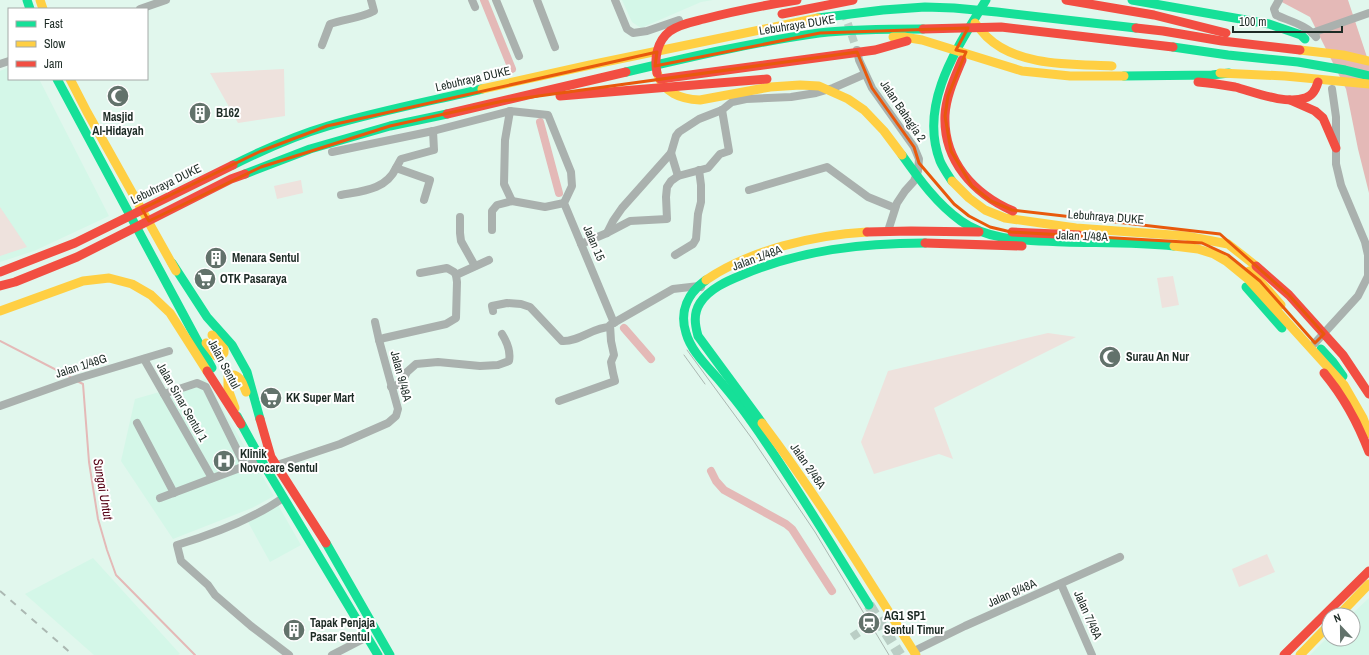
<svg xmlns="http://www.w3.org/2000/svg" width="1369" height="655" viewBox="0 0 1369 655" font-family="'Archivo Narrow',sans-serif">
<style>
.built{fill:#d4f7e8}
.green{fill:#eee2dd}
.water{fill:#e4b9b7}
.lines{fill:none;stroke-linecap:round;stroke-linejoin:round}
.stream{stroke:#e4b9b7;stroke-width:2}
.canal{stroke:#e4b9b7;stroke-width:8}
.street-tunnel{stroke:#bacec5;stroke-width:8;stroke-dasharray:8 4;stroke-linecap:butt}
.secondary-tunnel{stroke:#bacec5;stroke-width:11;stroke-dasharray:11 5.5;stroke-linecap:butt}
.street{stroke:#aab1ae;stroke-width:8}
.fast{stroke:#16e098;stroke-width:9}
.slow{stroke:#ffcf43;stroke-width:9}
.jam{stroke:#f24e42;stroke-width:9}
.tram{stroke:#abb8b2;stroke-width:1}
.rail{stroke:#abb8b2;stroke-width:2;stroke-dasharray:7 7;stroke-linecap:butt}
.marked{fill:none;stroke:#e8590c;stroke-width:3;stroke-linejoin:round}
.labels{text-anchor:middle;dominant-baseline:central;stroke-width:4;stroke-linejoin:round;paint-order:stroke}
.street-label{font-size:12px;fill:#1d2b25;stroke:#fff}
.poi-label{font-size:12px;font-weight:bold;fill:#1d2b25;stroke:#fff;text-anchor:start}
.water-label{font-size:13px;font-style:italic;fill:#550013;stroke:#fff}
</style>
<rect width="100%" height="100%" fill="#e1f7ed"/>
<!-- built -->
<g class="built">
<polygon points="622,0 713,0 701,2 641,28 632,22"/>
<polygon points="9,67 9,79 39,79 109,216 34,251 0,262 0,71"/>
<polygon points="205,379 274,496 252,508 173,539 121,461 135,399"/>
<polygon points="278,505 301,545 270,562 248,522"/>
<polygon points="93,558 180,654 178,655 94,655 25,594"/>
<polygon points="1369,598 1369,655 1310,655 1329,636 1329,639 1353,639 1353,615 1351,615"/>
</g>
<!-- green -->
<g class="green">
<polygon points="284,69 285,116 238,123 210,73"/>
<polygon points="301,180 303,193 277,199 274,186"/>
<polygon points="0,207 27,247 0,256"/>
<polygon points="1173,276 1179,305 1162,308 1157,278"/>
<polygon points="1048,333 1076,337 934,408 953,459 939,454 874,474 861,442 888,371"/>
<polygon points="1267,554 1275,572 1239,587 1232,569"/>
</g>
<!-- water -->
<polygon class="water" points="1278,0 1348,0 1369,63 1369,193 1358,149 1346,89 1310,17"/>
<g class="lines">
<!-- stream -->
<g class="stream">
<polyline points="0,341 72,378"/>
<polyline points="77,381 83,384 89,462 98,519 107,550 116,575 195,655"/>
</g>
<!-- canal -->
<g class="canal">
<polyline points="484,0 512,69"/>
<polyline points="540,122 559,193"/>
<polyline points="624,328 651,359"/>
<polyline points="711,471 716,481 724,490 786,524 792,529 832,591"/>
</g>
<!-- street-tunnel -->
<g class="street-tunnel">
<polyline points="844,12 855,45"/>
<polyline points="852,637 878,620"/>
</g>
<!-- secondary-tunnel -->
<polyline class="secondary-tunnel" points="869,605 900,655"/>
<!-- street -->
<g class="street">
<polyline points="472,0 475,7"/>
<polyline points="496,0 519,56"/>
<polyline points="537,0 555,47"/>
<polyline points="615,0 627,29 633,33 647,31 679,20"/>
<path d="M1279,0L1274,9L1276,15C1289,21 1307,25 1316,37"/>
<polyline points="140,9 166,0"/>
<polyline points="1312,33 1369,13"/>
<path d="M322,45L330,24C345,19 361,18 374,11L371,0"/>
<polyline points="857,50 859,60 872,88 909,140 914,147 919,159 918,171 914,181 905,191 897,203 888,231"/>
<polyline points="0,64 9,61"/>
<polyline points="332,152 433,131 510,111"/>
<polyline points="671,153 678,176"/>
<polyline points="396,168 401,159 434,150 433,131"/>
<polyline points="749,190 827,167 868,197 895,208"/>
<path d="M341,195C362,191 386,190 396,168L430,180L424,200"/>
<polyline points="512,201 504,184 505,140 510,111 548,115 571,172 572,186 564,203 614,323"/>
<polyline points="460,217 460,233 461,241 475,266"/>
<polyline points="492,230 492,211 497,205 512,201 545,207 564,203"/>
<polyline points="607,233 613,221 622,208 671,153 676,136 679,132 699,119 722,110 732,102 746,99 791,97 816,93 833,88 865,74"/>
<polyline points="581,244 607,233 630,221 667,219 666,197 667,187 671,181 678,176 708,168 720,154 729,151 722,110"/>
<polyline points="675,255 693,244 696,239 698,214 701,202 701,185 699,170"/>
<polyline points="456,275 489,260"/>
<path d="M493,311L492,306L507,303L521,304L530,307L562,341C579,342 593,327 610,327"/>
<polyline points="375,322 379,340"/>
<polyline points="1315,343 1358,296 1368,276 1368,255 1365,242 1341,185 1336,164 1336,117 1332,89"/>
<polyline points="144,359 212,478"/>
<path d="M391,387L397,385L402,381L407,372L416,364L438,362L480,366L498,365L509,361C511,351 507,342 502,334"/>
<polyline points="164,394 197,383 206,387 245,466"/>
<polyline points="559,401 615,381 613,373 611,362 614,355 611,341 610,325 673,289 699,286 701,287"/>
<polyline points="0,406 79,378 169,351"/>
<polyline points="137,423 174,493"/>
<polyline points="277,465 340,444 388,423 396,416 398,409 379,340 384,338 446,324 456,318 457,282 456,275 454,272 447,268 420,273"/>
<polyline points="160,498 261,460"/>
<path d="M283,498C251,520 214,534 177,545L181,561L208,585L215,595L251,626L289,655"/>
<polyline points="1061,584 1092,655"/>
<polyline points="914,651 965,626 1120,557"/>
<polyline points="332,655 367,637"/>
</g>
<!-- fast -->
<g class="fast">
<polyline points="27,0 30,9"/>
<polyline points="1132,0 1269,24 1301,35 1305,39"/>
<polyline points="818,18 883,10 925,7 954,8 997,12 1136,28"/>
<polyline points="1173,47 1228,55 1298,62 1345,70 1369,76"/>
<path d="M626,72C690,57 754,42 819,33C854,29 888,29 923,29"/>
<polyline points="1124,76 1212,75 1229,73"/>
<polyline points="57,79 212,368"/>
<path d="M902,155C919,179 937,204 961,221C990,242 1030,240 1064,242C1101,243 1138,242 1174,246"/>
<path d="M233,165C263,150 297,135 328,126C379,111 431,101 482,89"/>
<polyline points="245,174 310,149 390,126 447,114"/>
<path d="M952,181C948,175 943,168 940,161C918,103 958,47 986,0"/>
<polyline points="172,263 207,317 232,345 247,372 260,419"/>
<path d="M706,280C688,293 679,311 686,333C691,351 707,366 719,380C730,393 741,406 751,421C793,480 830,543 869,605"/>
<polyline points="1246,287 1282,328"/>
<polyline points="1321,349 1333,362 1343,376"/>
<polyline points="237,416 264,465 378,655"/>
<path d="M762,423L698,336C695,325 693,314 700,303C709,289 727,281 742,275C801,250 862,243 925,243"/>
<polyline points="326,543 390,655"/>
</g>
<!-- slow -->
<g class="slow">
<polyline points="40,0 43,9"/>
<path d="M975,23C979,28 983,33 987,37C1018,67 1073,64 1112,66"/>
<polyline points="893,37 904,37 922,40 1022,71 1070,76 1124,76"/>
<polyline points="1300,50 1343,55 1369,61"/>
<path d="M657,73C664,93 680,99 700,100L770,87L800,85L819,86L848,99L864,110L884,131L902,155"/>
<polyline points="1220,73 1285,76 1369,84"/>
<polyline points="70,79 87,112 176,271"/>
<polyline points="482,89 590,65 818,18"/>
<polyline points="952,181 969,198 985,210 1005,218 1076,228 1186,236 1228,244 1256,266"/>
<polyline points="1174,246 1198,249 1214,254 1226,261 1248,279 1344,385 1363,418 1369,434"/>
<polyline points="1249,271 1260,281 1281,305"/>
<path d="M706,280C750,250 814,235 867,232"/>
<polyline points="0,311 83,281 109,278 132,284 151,295 170,313 207,371"/>
<polyline points="206,343 216,356 222,355 224,353 224,349 212,335"/>
<path d="M235,408L228,389V377L234,375C242,378 243,385 246,392"/>
<path d="M762,423C818,497 866,576 916,655"/>
<polyline points="1339,615 1369,584"/>
<polyline points="1300,655 1329,625"/>
</g>
<!-- jam -->
<g class="jam">
<polyline points="1066,0 1154,15 1226,33"/>
<polyline points="782,14 853,0"/>
<polyline points="1136,28 1163,31 1222,41 1300,50"/>
<polyline points="923,29 1001,27 1173,47"/>
<path d="M962,60C955,77 946,96 945,115C943,161 974,194 1013,211"/>
<path d="M657,73C654,58 657,41 670,31C680,24 692,22 704,19C735,11 766,5 797,0"/>
<polyline points="660,79 875,50 907,41"/>
<path d="M1198,82C1210,83 1223,85 1235,87C1254,92 1286,105 1305,98C1313,96 1316,89 1318,82"/>
<polyline points="560,96 767,79"/>
<polyline points="1290,100 1315,111 1323,118 1336,148"/>
<polyline points="447,114 626,72"/>
<polyline points="867,232 911,231 979,232"/>
<polyline points="1012,232 1079,235"/>
<polyline points="925,243 1022,246"/>
<polyline points="1256,266 1289,295 1343,355 1369,394"/>
<polyline points="0,272 75,243 233,165"/>
<polyline points="0,286 15,282 77,257 231,179 245,174"/>
<polyline points="207,371 241,424"/>
<path d="M1324,373C1344,397 1358,423 1369,452"/>
<polyline points="260,419 271,457 326,543"/>
<polyline points="1284,655 1369,571"/>
</g>
<!-- tram -->
<g class="tram">
<polyline points="687,350 753,440 815,532 889,655"/>
<polyline points="684,355 705,384"/>
</g>
<!-- rail -->
<polyline class="rail" points="0,591 73,655"/>
</g>
<!-- marked area -->
<path class="marked" d="M968,28L956,50L966,52L948,96L945,116L951,151L972,186L991,201L1012,210L1220,234L1289,295L1324,334L1315,343L1260,281L1228,255L1202,243L1011,232L990,227L969,216L954,204L919,163L914,147L872,88L857,52L503,101L390,126L261,167L149,221L142,209L261,151L327,126L657,52L655,66L820,33Z"/>
<!-- icons -->
<defs>
<g id="mosque-disc" transform="scale(1.15)"><circle r="9.5" fill="#62726b" stroke="#fff"/><path d="M3.5-4.9A6 6 0 1 0 3.5 4.9A5 5 0 1 1 3.5-4.9Z" fill="#fff"/></g>
<g id="building-disc" transform="scale(1.15)"><circle r="9.5" fill="#62726b" stroke="#fff"/><path d="M-4-6H4V6H1V3H-1V6H-4ZM-2.5-4.3h1.7v1.8h-1.7ZM.8-4.3h1.7v1.8H.8ZM-2.5-1h1.7V.8h-1.7ZM.8-1h1.7V.8H.8Z" fill="#fff"/></g>
<g id="supermarket-disc" transform="scale(1.15)"><circle r="9.5" fill="#62726b" stroke="#fff"/><path d="M-6-5.5h2.5l.6 2H6L4.5 2H-2.5L-4.4-4H-6ZM-1.5 3.2a1.3 1.3 0 1 0 .1 0ZM3 3.2a1.3 1.3 0 1 0 .1 0Z" fill="#fff"/></g>
<g id="hospital-disc" transform="scale(1.15)"><circle r="9.5" fill="#62726b" stroke="#fff"/><path d="M-5-5h3v3.5h4V-5h3V5h-3V1.5h-4V5h-3Z" fill="#fff"/></g>
<g id="station-disc" transform="scale(1.15)"><circle r="9.5" fill="#62726b" stroke="#fff"/><path d="M-3-6H3Q5-6 5-4V2Q5 4 3 4L4.5 6H3L1.5 4h-3L-3 6H-4.5L-3 4Q-5 4-5 2V-4Q-5-6-3-6ZM-3.5-4v3h7v-3ZM-3.5 1v1.5H-2V1ZM2 1v1.5H3.5V1Z" fill="#fff"/></g>
</defs>
<g fill-rule="evenodd">
<use href="#mosque-disc" x="118" y="96"/>
<use href="#building-disc" x="200" y="113"/>
<use href="#building-disc" x="216" y="258"/>
<use href="#supermarket-disc" x="205" y="279"/>
<use href="#mosque-disc" x="1110" y="357"/>
<use href="#supermarket-disc" x="271" y="398"/>
<use href="#hospital-disc" x="224" y="461"/>
<use href="#station-disc" x="869" y="623"/>
<use href="#building-disc" x="294" y="630"/>
</g>
<g class="labels">
<!-- street labels -->
<g class="street-label">
<text transform="translate(797 25) rotate(-9)">Lebuhraya DUKE</text>
<text transform="translate(473 79) rotate(-13)">Lebuhraya DUKE</text>
<text transform="translate(903 111) rotate(56)">Jalan Bahagia 2</text>
<text transform="translate(166 184) rotate(-26)">Lebuhraya DUKE</text>
<text transform="translate(1106 217) rotate(4)">Lebuhraya DUKE</text>
<text transform="translate(1082 236) rotate(2)">Jalan 1/48A</text>
<text transform="translate(594 243) rotate(67)">Jalan 15</text>
<text transform="translate(757 258) rotate(-20)">Jalan 1/48A</text>
<text transform="translate(224 364) rotate(62)">Jalan Sentul</text>
<text transform="translate(81 366) rotate(-18)">Jalan 1/48G</text>
<text transform="translate(401 376) rotate(75)">Jalan 9/48A</text>
<text transform="translate(182 402) rotate(60)">Jalan Sinar Sentul 1</text>
<text transform="translate(808 466) rotate(55)">Jalan 2/48A</text>
<text transform="translate(1012 593) rotate(-24)">Jalan 8/48A</text>
<text transform="translate(1088 615) rotate(66)">Jalan 7/48A</text>
</g>
<!-- poi labels -->
<g class="poi-label">
<text x="216" y="113">B162</text>
<text x="118" y="117" text-anchor="middle">Masjid<tspan x="118" dy="14">Al-Hidayah</tspan></text>
<text x="232" y="258">Menara Sentul</text>
<text x="220" y="279">OTK Pasaraya</text>
<text x="1126" y="357">Surau An Nur</text>
<text x="286" y="398">KK Super Mart</text>
<text x="240" y="454">Klinik<tspan x="240" dy="14">Novocare Sentul</tspan></text>
<text x="884" y="616">AG1 SP1<tspan x="884" dy="14">Sentul Timur</tspan></text>
<text x="310" y="623">Tapak Penjaja<tspan x="310" dy="14">Pasar Sentul</tspan></text>
</g>
<!-- water labels -->
<g class="water-label">
<text transform="translate(103 489) rotate(80)">Sungai Untut</text>
</g>
</g>
<!-- legend -->
<rect x="8" y="8" width="140" height="72" fill="#ffffff" stroke="#a5aaa8"/>
<rect x="16" y="21" width="20" height="6" fill="#16e098" stroke="#a5aaa8"/>
<text x="44" y="28" font-size="12" fill="#1d2b25">Fast</text>
<rect x="16" y="41" width="20" height="6" fill="#ffcf43" stroke="#a5aaa8"/>
<text x="44" y="48" font-size="12" fill="#1d2b25">Slow</text>
<rect x="16" y="61" width="20" height="6" fill="#f24e42" stroke="#a5aaa8"/>
<text x="44" y="68" font-size="12" fill="#1d2b25">Jam</text>
<!-- north arrow -->
<g transform="translate(1341 627) rotate(338)"><circle r="19" fill="#ffffff" stroke="#a5aaa8"/>
<path d="M0-3L7 15L0 10L-7 15Z" fill="#62726b"/>
<text y="-6" font-size="11" font-weight="bold" text-anchor="middle" fill="#1d2b25">N</text>
</g>
<!-- scale -->
<path d="M1233 26v6h109v-6" fill="none" stroke="#1d2b25" stroke-width="2"/>
<text x="1239" y="26" font-size="12" fill="#1d2b25" stroke="#ffffff" stroke-width="3" paint-order="stroke">100 m</text>
</svg>
